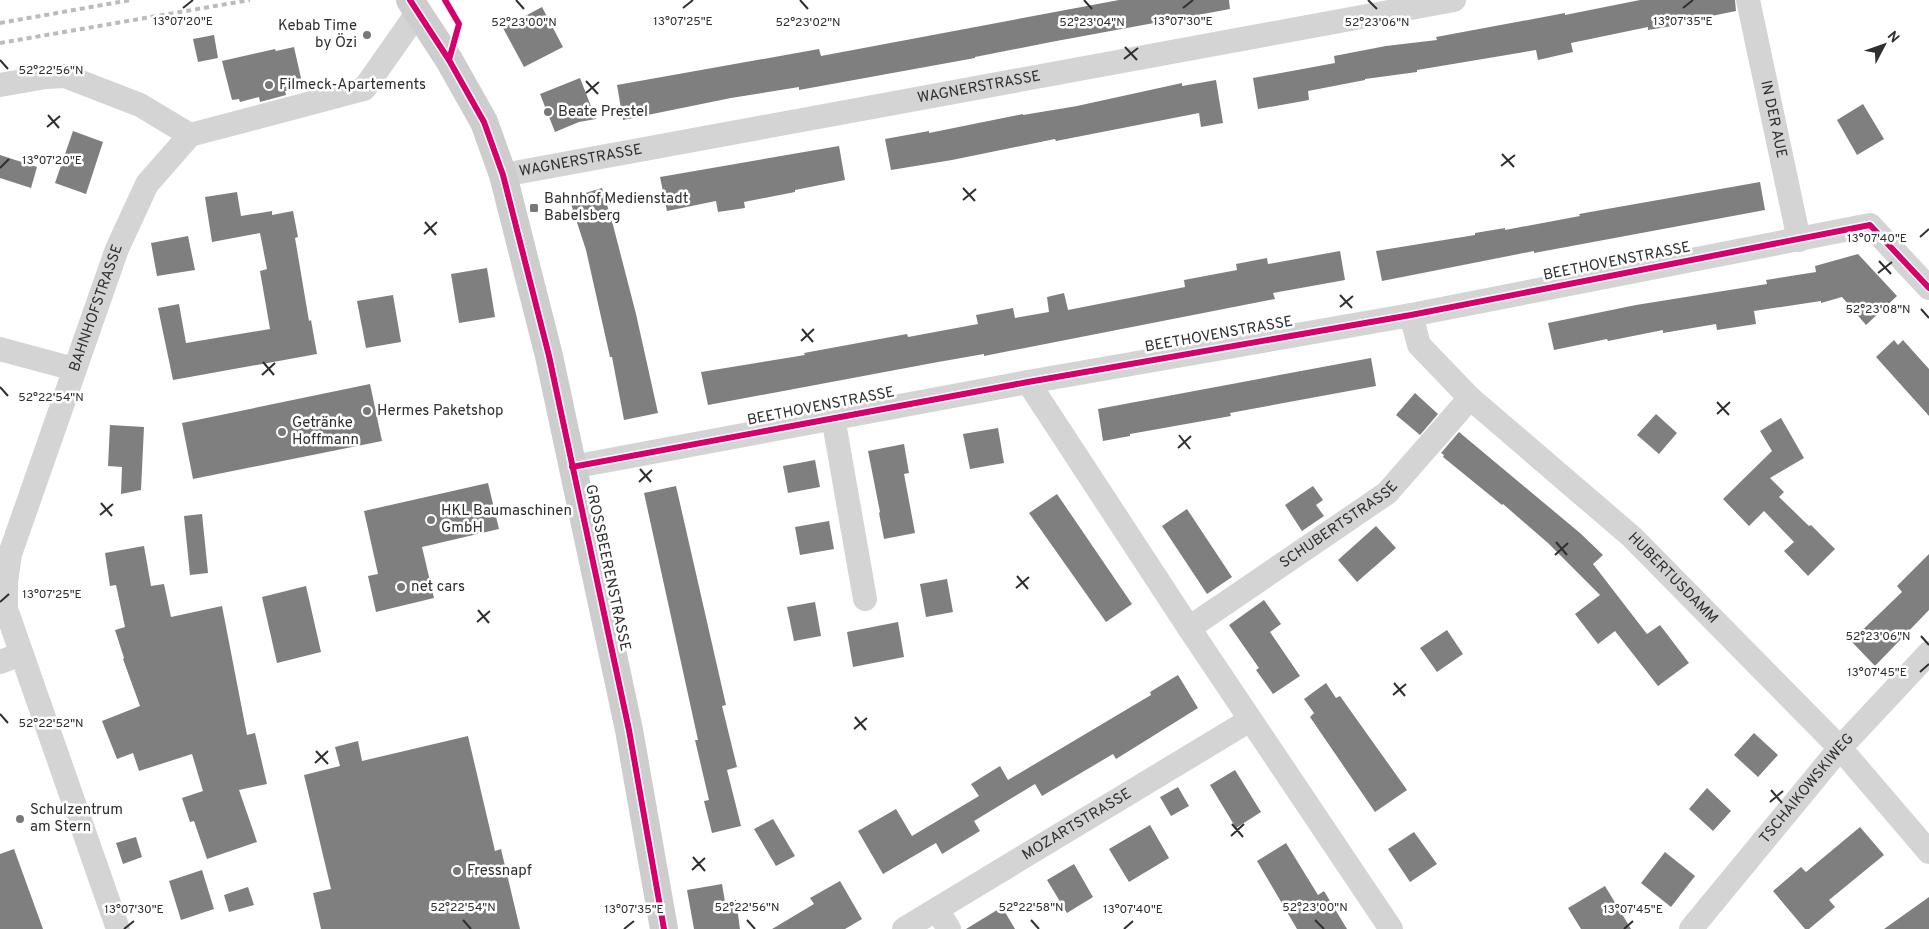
<svg xmlns="http://www.w3.org/2000/svg" width="1929" height="929" viewBox="0 0 1929 929" font-family="Overpass,sans-serif">
<style>
.building{fill:#7f7f7f}
.lines{fill:none;stroke-linecap:round;stroke-linejoin:round}
.street{stroke:#d4d4d4;stroke-width:24}
.secondary{stroke:#cdcdcd;stroke-width:28}
.rail{stroke:#bbb;stroke-width:4;stroke-dasharray:5 4;stroke-linecap:butt}
.cycleway-casing{stroke:#fff;stroke-width:9}
.cycleway{stroke:#d6006c;stroke-width:6}
.ticks{fill:none;stroke:#2f2f2f;stroke-width:2}
.poi-dot{fill:#787878;stroke:#fff;stroke-width:2}
.labels{text-anchor:middle;dominant-baseline:central;stroke-width:5;stroke-linejoin:round;paint-order:stroke}
.poi-label{font-size:15px;fill:#2f2f2f;stroke:#fff;text-anchor:start}
.street-label{font-size:15px;fill:#2f2f2f;stroke:#fff}
.ticks-label{font-size:12px;text-anchor:middle;fill:#2f2f2f;stroke:#fff;stroke-width:5;stroke-linejoin:round;paint-order:stroke}
</style>
<rect width="100%" height="100%" fill="#fff"/>
<!-- building -->
<g class="building">
<polygon points="1119,0 1229,0 1230,9 1051,42 975,57 975,58 799,90 799,87 731,98 623,120 617,85 819,49 821,56"/>
<polygon points="1640,0 1735,0 1736,11 1677,23 1678,25 1648,30 1648,27 1571,43 1573,52 1538,60 1536,50 1417,70 1417,72 1365,79 1365,80 1308,91 1309,100 1258,109 1253,78 1335,63 1334,56 1386,46 1437,40 1436,37 1565,13 1565,15"/>
<polygon points="542,7 563,47 524,67 503,28"/>
<polygon points="214,35 218,58 198,62 193,39"/>
<polygon points="294,47 303,87 285,91 286,95 260,102 259,97 240,102 239,99 232,100 222,61 275,49 276,51"/>
<polygon points="580,78 596,119 579,122 555,132 540,94"/>
<polygon points="1216,80 1223,123 1201,127 1199,113 1056,141 1055,139 952,160 891,170 885,139 929,131 929,133 1023,114 1023,115 1077,106 1182,83 1182,86"/>
<polygon points="1863,104 1884,139 1857,155 1837,120"/>
<polygon points="73,131 103,142 86,194 55,183"/>
<polygon points="839,146 845,180 795,190 795,192 744,202 745,208 718,212 716,201 667,211 660,177"/>
<polygon points="0,155 37,167 31,188 0,178"/>
<polygon points="1760,182 1765,210 1534,253 1534,251 1382,281 1376,251 1475,235 1475,233 1505,228 1505,230 1580,216 1579,214 1607,209"/>
<polygon points="602,188 613,225 636,314 658,413 624,420 612,357 610,357 586,250 569,198"/>
<polygon points="237,192 241,216 272,211 272,215 293,211 298,237 295,238 309,321 311,320 317,354 173,380 158,308 179,304 186,343 270,329 260,271 267,269 260,233 212,242 205,197"/>
<polygon points="188,236 195,270 157,276 151,243"/>
<polygon points="1340,251 1345,280 1273,293 1275,299 984,356 984,354 938,362 708,405 701,372 805,355 804,353 907,334 908,337 978,324 976,315 1013,308 1015,318 1049,312 1047,297 1064,293 1068,310 1185,287 1184,280 1237,270 1236,264 1267,258 1268,264"/>
<polygon points="1858,254 1897,296 1866,325 1842,297 1821,303 1821,301 1754,311 1756,324 1717,330 1716,324 1663,333 1663,330 1608,341 1607,339 1554,350 1548,323 1636,305 1767,284 1766,280 1816,272 1815,266"/>
<polygon points="487,268 495,317 459,323 451,274"/>
<polygon points="393,295 401,342 366,348 357,301"/>
<polygon points="1894,340 1898,345 1903,340 1929,369 1929,416 1876,357"/>
<polygon points="1371,358 1376,386 1230,413 1231,416 1130,434 1130,436 1103,441 1098,409"/>
<polygon points="370,384 382,441 193,479 182,423"/>
<polygon points="1415,393 1438,414 1420,435 1396,415"/>
<polygon points="1656,414 1677,433 1659,454 1637,435"/>
<polygon points="1781,418 1804,458 1770,478 1784,492 1779,497 1809,526 1811,525 1835,549 1808,576 1784,551 1794,542 1764,511 1749,526 1723,499 1772,451 1760,431"/>
<polygon points="110,425 144,427 141,490 121,494 122,467 108,466"/>
<polygon points="998,428 1004,463 970,469 963,434"/>
<polygon points="1459,432 1580,533 1603,555 1593,564 1647,634 1660,625 1689,663 1658,686 1615,631 1598,644 1575,614 1600,595 1548,543 1503,504 1502,505 1443,457 1444,455 1441,453"/>
<polygon points="904,444 909,473 904,474 915,533 884,539 879,513 880,512 868,451"/>
<polygon points="815,460 820,487 788,493 783,466"/>
<polygon points="488,483 499,529 422,547 434,598 376,612 368,576 378,574 364,511"/>
<polygon points="676,486 726,705 722,706 737,767 727,770 741,826 712,833 704,801 709,800 695,740 698,740 644,493"/>
<polygon points="1313,486 1323,500 1316,505 1324,516 1302,531 1285,505"/>
<polygon points="1057,494 1132,604 1106,622 1029,513"/>
<polygon points="1187,509 1232,577 1207,594 1162,526"/>
<polygon points="202,514 208,573 190,575 184,516"/>
<polygon points="829,521 834,549 800,555 795,527"/>
<polygon points="1376,526 1396,548 1357,582 1338,560"/>
<polygon points="144,546 151,586 164,584 171,617 222,606 247,735 255,733 267,784 239,790 257,842 207,859 194,821 190,822 182,798 203,791 192,754 139,771 133,753 117,759 102,721 140,706 123,659 124,658 115,630 125,627 116,585 110,586 105,553"/>
<polygon points="1929,554 1929,610 1875,666 1851,641 1902,592 1897,586"/>
<polygon points="947,579 953,612 926,617 920,584"/>
<polygon points="306,586 321,652 277,663 262,597"/>
<polygon points="1264,600 1281,624 1270,632 1300,676 1273,694 1256,670 1259,668 1229,625"/>
<polygon points="815,602 821,636 794,641 787,607"/>
<polygon points="898,622 904,657 853,667 847,632"/>
<polygon points="1447,630 1463,654 1437,672 1420,648"/>
<polygon points="1178,675 1198,708 1116,759 1113,754 1042,796 1035,784 974,821 980,831 942,854 936,843 883,874 858,831 896,809 912,836 979,796 971,784 1000,766 1008,780 1151,695 1150,692"/>
<polygon points="1326,683 1336,698 1340,696 1407,790 1375,812 1310,717 1314,713 1304,699"/>
<polygon points="1754,733 1778,755 1758,777 1734,755"/>
<polygon points="468,736 495,851 501,849 520,929 321,929 313,893 331,889 304,775 340,766 335,747 358,741 362,761"/>
<polygon points="1235,770 1261,812 1236,828 1210,785"/>
<polygon points="1178,787 1189,806 1171,816 1160,797"/>
<polygon points="1707,788 1731,811 1713,831 1689,809"/>
<polygon points="773,819 795,856 776,866 754,829"/>
<polygon points="1150,825 1169,858 1129,882 1109,849"/>
<polygon points="1860,827 1884,855 1829,900 1835,907 1809,929 1805,929 1773,891 1801,867 1806,872"/>
<polygon points="1414,832 1437,864 1410,882 1388,849"/>
<polygon points="136,837 142,857 123,864 116,843"/>
<polygon points="1286,843 1318,895 1324,891 1347,929 1297,929 1257,861"/>
<polygon points="14,849 43,929 0,929 0,854"/>
<polygon points="1665,852 1695,876 1671,907 1641,883"/>
<polygon points="1074,864 1093,897 1067,913 1047,880"/>
<polygon points="202,870 214,909 181,920 169,881"/>
<polygon points="840,881 862,919 845,929 772,929 814,904 810,898"/>
<polygon points="722,884 725,902 736,900 740,929 694,929 687,890"/>
<polygon points="1605,886 1631,929 1581,929 1568,908"/>
<polygon points="248,887 254,905 229,912 224,895"/>
<polygon points="1929,897 1929,929 1884,929"/>
<polygon points="1002,907 1015,929 966,929"/>
</g>
<g class="lines">
<!-- street -->
<g class="street">
<path id="s1" d="M1748,0L1799,240"/>
<polyline points="0,85 46,77 65,76 140,105 190,135"/>
<path id="s2" d="M503,175L1454,0"/>
<path id="s3" d="M1411,315L1419,345L1470,398L1632,537L1840,748L1929,852"/>
<polyline points="0,349 74,369"/>
<polyline points="1028,382 1189,628 1391,929"/>
<polyline points="833,417 865,599"/>
<polyline points="572,467 1028,382 1411,315 1870,225 1929,288"/>
<path id="s4" d="M1189,628L1387,493L1470,398"/>
<polyline points="0,662 21,654"/>
<polyline points="937,910 949,929"/>
<path id="s5" d="M118,929L6,609V582L10,554L117,249L147,184L190,135L364,89L418,12"/>
<path id="s6" d="M904,929L1250,720"/>
<path id="s7" d="M1691,929L1840,748L1929,653"/>
</g>
<!-- secondary -->
<polyline class="secondary" points="410,0 449,60 484,122 503,175 549,356 629,730 664,929"/>
<!-- rail -->
<g class="rail">
<polyline points="0,23 131,0"/>
<polyline points="0,43 250,0"/>
</g>
<!-- cycleway casing -->
<g class="cycleway-casing">
<g id="cycleway">
<polyline points="410,0 449,60 484,122 503,175 549,356 629,730 664,929"/>
<polyline points="445,0 459,24 449,60"/>
<polyline points="572,467 1028,382 1411,315 1870,225 1929,288"/>
</g>
</g>
<!-- cycleway -->
<use href="#cycleway" class="cycleway"/>
</g>
<!-- ticks -->
<path class="ticks" d="M516,0L524,9M800,0L808,9M1084,0L1092,9M1368,0L1377,9M183,8L193,0M683,8L693,0M1183,8L1193,0M1683,8L1693,0M1125,47L1137,60M1124,59L1138,48M0,60L8,69M586,81L598,94M586,93L599,82M48,115L59,128M47,127L60,116M1502,154L1514,167M1501,166L1515,155M0,168L9,159M963,188L975,201M963,200L976,189M425,222L436,235M424,234L437,222M1920,237L1929,229M1879,261L1891,274M1878,273L1892,262M1340,295L1352,308M1340,307L1353,296M1921,309L1929,318M802,329L813,342M801,341L814,329M263,362L274,375M262,375L275,363M0,387L8,396M1717,402L1729,415M1717,414L1730,402M1179,435L1190,449M1178,448L1191,436M640,469L651,482M639,482L652,470M101,503L112,516M100,515L113,504M1556,542L1567,555M1555,555L1568,543M1017,576L1028,589M1016,588L1029,577M0,602L9,594M478,610L489,623M477,622L490,611M1921,636L1929,645M1920,672L1929,664M1394,683L1405,696M1393,695L1406,684M0,714L8,723M855,717L866,730M854,729L867,718M316,751L328,764M315,763L328,751M1771,790L1782,803M1770,802L1783,791M1232,824L1243,837M1231,836L1244,824M693,857L705,871M692,870L705,858M463,920L471,929M747,920L755,929M1031,920L1039,929M1315,920L1324,929M124,929L134,921M624,929L634,921M1124,929L1133,921M1624,929L1633,921"/>
<!-- markers -->
<g class="poi-dot">
<circle cx="367" cy="35" r="5"/>
<circle cx="269" cy="85" r="5"/>
<circle cx="548" cy="112" r="5"/>
<rect x="529" y="203" width="10" height="10" rx="2.5"/>
<circle cx="367" cy="411" r="5"/>
<circle cx="282" cy="432" r="5"/>
<circle cx="431" cy="520" r="5"/>
<circle cx="401" cy="587" r="5"/>
<circle cx="20" cy="819" r="5"/>
<circle cx="457" cy="871" r="5"/>
</g>
<g class="labels">
<!-- poi labels -->
<g class="poi-label">
<text x="357" y="26" text-anchor="end">Kebab Time<tspan x="357" dy="17">by Özi</tspan></text>
<text x="279" y="85">Filmeck-Apartements</text>
<text x="558" y="112">Beate Prestel</text>
<text x="544" y="199">Bahnhof Medienstadt<tspan x="544" dy="17">Babelsberg</tspan></text>
<text x="377" y="411">Hermes Paketshop</text>
<text x="292" y="423">Getränke<tspan x="292" dy="17">Hoffmann</tspan></text>
<text x="441" y="511">HKL Baumaschinen<tspan x="441" dy="17">GmbH</tspan></text>
<text x="411" y="587">net cars</text>
<text x="30" y="810">Schulzentrum<tspan x="30" dy="17">am Stern</tspan></text>
<text x="467" y="871">Fressnapf</text>
</g>
<!-- street labels -->
<g class="street-label">
<text stroke="none"><textPath href="#s2" startOffset="484">WAGNERSTRASSE</textPath></text>
<text stroke="none"><textPath href="#s1" startOffset="122">IN DER AUE</textPath></text>
<text stroke="none"><textPath href="#s2" startOffset="79">WAGNERSTRASSE</textPath></text>
<text transform="translate(1617 262) rotate(-11)">BEETHOVENSTRASSE</text>
<text stroke="none"><textPath href="#s5" startOffset="655">BAHNHOFSTRASSE</textPath></text>
<text transform="translate(1219 335) rotate(-10)">BEETHOVENSTRASSE</text>
<text transform="translate(821 407) rotate(-11)">BEETHOVENSTRASSE</text>
<text stroke="none"><textPath href="#s4" startOffset="182">SCHUBERTSTRASSE</textPath></text>
<text transform="translate(607 568) rotate(78)">GROSSBEERENSTRASSE</text>
<text stroke="none"><textPath href="#s3" startOffset="376">HUBERTUSDAMM</textPath></text>
<text stroke="none"><textPath href="#s7" startOffset="182">TSCHAIKOWSKIWEG</textPath></text>
<text stroke="none"><textPath href="#s6" startOffset="202">MOZARTSTRASSE</textPath></text>
</g>
</g>
<g class="ticks-label">
<text x="183" y="25">13°07'20"E</text>
<text x="683" y="25">13°07'25"E</text>
<text x="1183" y="25">13°07'30"E</text>
<text x="1683" y="25">13°07'35"E</text>
<text x="524" y="26">52°23'00"N</text>
<text x="808" y="26">52°23'02"N</text>
<text x="1092" y="26">52°23'04"N</text>
<text x="1377" y="26">52°23'06"N</text>
<text x="51" y="74">52°22'56"N</text>
<text x="52" y="164">13°07'20"E</text>
<text x="1877" y="242">13°07'40"E</text>
<text x="1878" y="313">52°23'08"N</text>
<text x="51" y="401">52°22'54"N</text>
<text x="52" y="598">13°07'25"E</text>
<text x="1878" y="640">52°23'06"N</text>
<text x="1877" y="676">13°07'45"E</text>
<text x="51" y="727">52°22'52"N</text>
<text x="463" y="911">52°22'54"N</text>
<text x="747" y="911">52°22'56"N</text>
<text x="1031" y="911">52°22'58"N</text>
<text x="1315" y="911">52°23'00"N</text>
<text x="134" y="913">13°07'30"E</text>
<text x="634" y="913">13°07'35"E</text>
<text x="1133" y="913">13°07'40"E</text>
<text x="1633" y="913">13°07'45"E</text>
</g>
<!-- north arrow -->
<g transform="translate(1884 45) rotate(49)" stroke="#ffffff" stroke-width="4" paint-order="stroke">
<path d="M0-4L9 19L0 12L-9 19Z" fill="#2f2f2f"/>
<text y="-8" font-size="14" font-weight="bold" text-anchor="middle" fill="#2f2f2f">N</text>
</g>
</svg>
